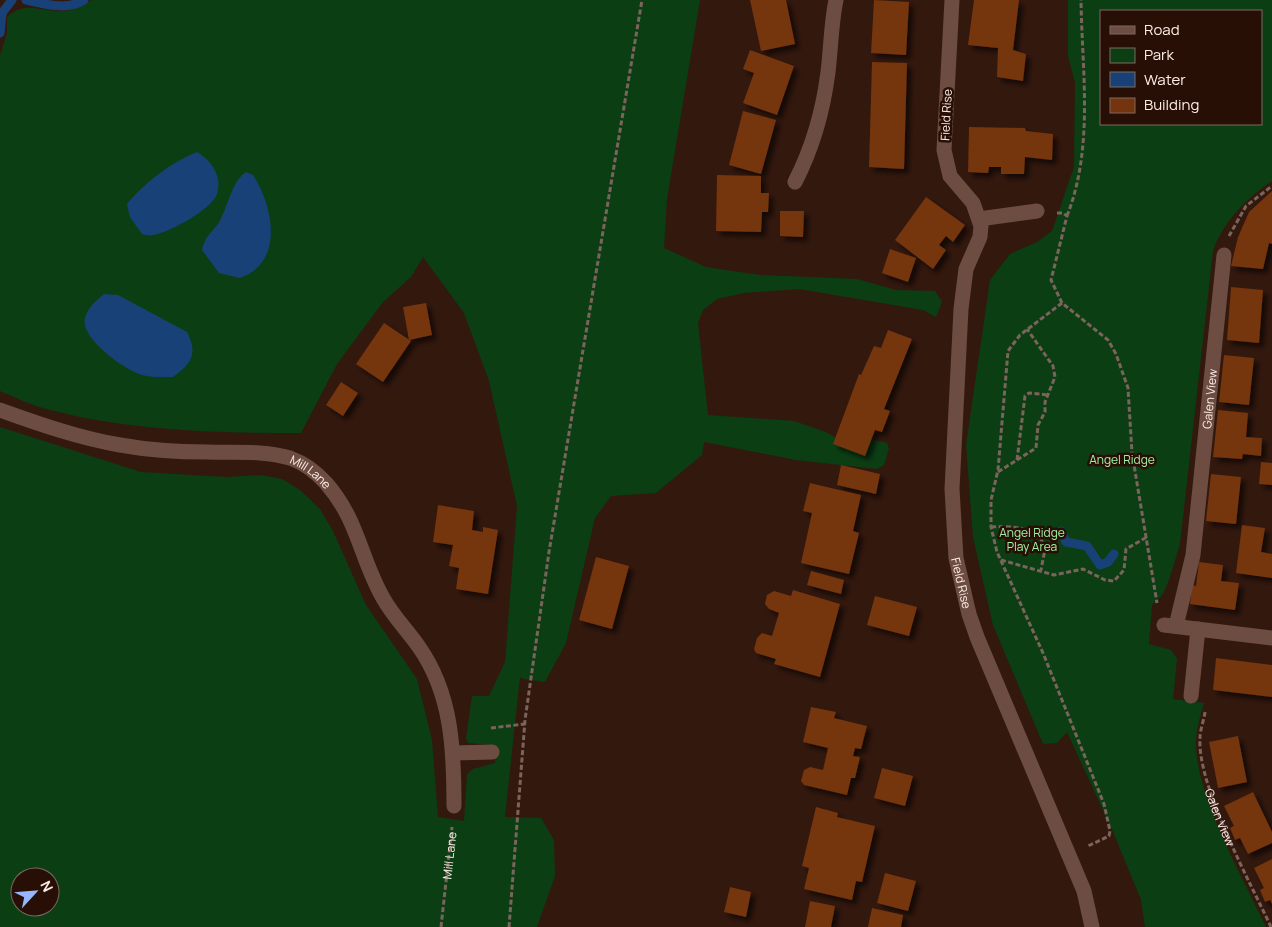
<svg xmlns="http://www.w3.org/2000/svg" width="1272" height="927" viewBox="0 0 1272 927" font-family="Manrope,sans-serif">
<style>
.green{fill:#0c3e14;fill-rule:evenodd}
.water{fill:#184277}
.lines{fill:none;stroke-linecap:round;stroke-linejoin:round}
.stream{stroke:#184277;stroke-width:9}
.building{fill:#74340d;filter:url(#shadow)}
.path{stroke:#7b645b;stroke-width:3;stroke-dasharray:5 2.5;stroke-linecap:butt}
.street{stroke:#6d4d42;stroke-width:15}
.labels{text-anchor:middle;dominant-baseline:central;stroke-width:5;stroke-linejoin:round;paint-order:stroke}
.street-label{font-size:12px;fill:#fcede7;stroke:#280f06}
.park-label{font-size:12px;fill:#a1f2a5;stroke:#280f06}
</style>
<defs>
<filter id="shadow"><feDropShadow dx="4.5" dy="4.5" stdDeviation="2.5" flood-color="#0009"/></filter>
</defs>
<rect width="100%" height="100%" fill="#33180e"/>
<!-- green -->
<g class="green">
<path d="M92,0H700L667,199L664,248L706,267L760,275L857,279L896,290L935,291L942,302L936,317L923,310L799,289L744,293L717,299L703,310L698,323L708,415L794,421L826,432L865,455L871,439L887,443L889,448L884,465L877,469L796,460L704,442L702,455L656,493L611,496L595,518L566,643L545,682L524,679L520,677L505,817L541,818L554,840L555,876L537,927H0V427L141,472L226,477L261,475L282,479L300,490L320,509L333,531L366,605L417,679L432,740L438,817L464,821L467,774L473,769L495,763L493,745L468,743L466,738L472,696H489L505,662L517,506L489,381L464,313L423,257L411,277L383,302L337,364L301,433C217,433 132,431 50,410C33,406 16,398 0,391V55L7,33V17C26,0 38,12 62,11C74,11 82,6 92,0ZM20,877H50V907H20Z"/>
<path d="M1068,0H1272V181C1247,198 1223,222 1213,251L1180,544L1169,580L1163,594L1152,605L1149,644L1171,650L1177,659L1173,699L1204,703C1200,717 1195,733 1196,748C1200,804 1242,876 1266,927H1145L1141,900L1114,834L1067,732L1057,743L1043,744L993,625L973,537L966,445L990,280L1010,254L1037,242L1052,231L1074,167L1075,83L1068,56ZM1101,11H1261V124H1101Z"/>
</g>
<!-- water -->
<g class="water">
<path d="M197,152C211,160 223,177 217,194C212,209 169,233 153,235C150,236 145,235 142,234L130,217L127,204C144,183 172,162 197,152Z"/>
<path d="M246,172L253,175C273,206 285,262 240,278L219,273L202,250C204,238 211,233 218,224C228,208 231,182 246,172Z"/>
<path d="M104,294L118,295L187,332C198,354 192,363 173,377C163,377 149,378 139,374C123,368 80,338 85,318C88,307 96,301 104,294Z"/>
</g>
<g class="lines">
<!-- stream -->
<g class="stream">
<path d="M26,0C45,4 67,11 84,0"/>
<polyline points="0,33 2,13 12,0"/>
<polyline points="1061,531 1066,542 1087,546 1100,565 1108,562 1114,554"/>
</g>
</g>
<!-- building -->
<g class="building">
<polygon points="750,0 786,0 795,44 761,51"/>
<polygon points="874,0 909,2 906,55 871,53"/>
<polygon points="974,0 1019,0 1013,50 1026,54 1023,81 997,77 998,48 968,45"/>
<polygon points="750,50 794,66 777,115 743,103 754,73 743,69"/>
<polygon points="872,62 907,63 904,169 869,167"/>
<polygon points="743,111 776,120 761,174 729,165"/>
<polygon points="969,127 1025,128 1026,131 1053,134 1052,160 1025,157 1024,174 1001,174 1001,167 989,167 988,173 968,172"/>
<polygon points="717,175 761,176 761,193 769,193 768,212 762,212 761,232 716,231"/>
<polygon points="1272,191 1272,244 1269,243 1263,269 1231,266 1238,237 1249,212"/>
<polygon points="926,197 965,225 953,242 946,236 939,245 946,250 933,269 895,240"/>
<polygon points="780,211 804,211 803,237 780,236"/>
<polygon points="890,249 916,258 908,282 882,273"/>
<polygon points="1231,287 1263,290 1259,343 1227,340"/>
<polygon points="426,303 432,335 409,340 403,307"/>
<polygon points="384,323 411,341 383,382 356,364"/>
<polygon points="888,330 912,339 884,409 890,411 882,432 875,430 865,456 833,444 859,374 861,375 874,346 881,348"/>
<polygon points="1224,355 1254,358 1249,405 1219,402"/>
<polygon points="341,382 358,393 343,416 326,405"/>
<polygon points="1218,410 1248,413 1246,437 1262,438 1261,456 1243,454 1242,459 1213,457"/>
<polygon points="1261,462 1272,463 1272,485 1259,484"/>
<polygon points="841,465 880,474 876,494 837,485"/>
<polygon points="1211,474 1241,477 1236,524 1206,521"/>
<polygon points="810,483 861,495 853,531 859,533 849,574 801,563 812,513 803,511"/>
<polygon points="438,505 474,511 472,530 483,532 483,527 498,530 488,594 456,589 459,568 449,566 453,545 433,542"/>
<polygon points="1242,525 1265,528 1261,552 1272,554 1272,578 1236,573"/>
<polygon points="596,557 629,566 612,629 579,620"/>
<polygon points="1199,562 1223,565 1221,581 1239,583 1235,610 1190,604 1192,585 1196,586"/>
<polygon points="811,571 844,580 841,594 807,585"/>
<polygon points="793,590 840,604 820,677 774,664 776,659 756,653 754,649 757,638 762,633 772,636 779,613 769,609 765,604 767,595 774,591 791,596"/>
<polygon points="875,596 917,607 909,636 867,625"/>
<polygon points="1216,658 1272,665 1272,697 1213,690"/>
<polygon points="811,707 836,712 834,718 867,726 861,749 855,748 853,756 860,757 855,778 851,778 847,795 804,785 801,781 804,770 810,767 823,770 828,748 803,742"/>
<polygon points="1238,736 1247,782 1218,788 1209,742"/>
<polygon points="882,768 913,776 905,806 874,798"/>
<polygon points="1253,792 1272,832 1272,843 1248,854 1240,838 1235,840 1230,828 1234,826 1224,806"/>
<polygon points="816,807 838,813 837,817 875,826 862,882 856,881 852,900 804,889 809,868 802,866"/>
<polygon points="1272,859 1272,904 1270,900 1265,902 1260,890 1264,888 1254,868"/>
<polygon points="885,873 916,881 908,911 877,903"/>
<polygon points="730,887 751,892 746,917 724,912"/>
<polygon points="810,901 835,906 831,927 805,927"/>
<polygon points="872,908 903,915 901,927 868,927"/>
</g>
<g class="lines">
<!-- path -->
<g class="path">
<polyline points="1057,213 1063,213 1067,216 1051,280 1062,303 1108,340 1116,354 1128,388 1132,453 1157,603"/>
<path d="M1067,216C1094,147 1082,72 1081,0"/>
<polyline points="1229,236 1246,206 1272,186"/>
<polyline points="1062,303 1020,335 1008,351 998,470 991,500 991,527 997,552 1043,653 1104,804 1110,831 1109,836 1088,846"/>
<polyline points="1017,460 1025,396 1029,393 1048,395"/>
<polyline points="998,472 1036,448 1038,425 1045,412 1045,402 1055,377 1053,366 1027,329"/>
<path d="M991,527C1010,526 1026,526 1041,539L1045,549L1041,570"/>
<polyline points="1001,560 1054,575 1083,569 1105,580 1114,581 1124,570 1126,549 1147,537"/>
<path id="s1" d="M1205,712C1204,720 1200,730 1200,738C1197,785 1250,882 1271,927"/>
<polyline points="491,728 525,724"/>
<path id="s2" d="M441,927L452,827"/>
<polyline points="509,927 525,720 549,552 642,0"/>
</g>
<!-- street -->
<g class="street">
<path id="s3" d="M952,0L944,150L950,176L973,203L981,226L980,237L966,269L961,309L952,489L956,558L969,614L977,637L1084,891L1092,927"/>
<path d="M795,182C813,147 823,112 828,72C831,48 831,24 836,0"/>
<polyline points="979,219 1037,211"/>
<path id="s4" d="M0,410C39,424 79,438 120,445C148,450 178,452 207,452C234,453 263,450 290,458C304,463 316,472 326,483C359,521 360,558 383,598C393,616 407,630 419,647C452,694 454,750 454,806"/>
<polyline points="1164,625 1272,638"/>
<path id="s5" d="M1176,626L1193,555L1224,255"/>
<polyline points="1191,696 1198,629"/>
<polyline points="453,753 492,752"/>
</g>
</g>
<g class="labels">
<!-- street labels -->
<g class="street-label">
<text transform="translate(946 115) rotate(-87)">Field Rise</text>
<text stroke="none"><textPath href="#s5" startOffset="230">Galen View</textPath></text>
<text stroke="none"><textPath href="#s4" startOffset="321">Mill Lane</textPath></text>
<text stroke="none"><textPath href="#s3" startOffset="598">Field Rise</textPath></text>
<text stroke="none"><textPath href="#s1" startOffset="109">Galen View</textPath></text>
<text stroke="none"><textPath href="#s2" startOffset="72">Mill Lane</textPath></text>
</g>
<!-- park labels -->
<g class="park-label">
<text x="1122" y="459">Angel Ridge</text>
<text x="1032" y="532">Angel Ridge<tspan x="1032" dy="14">Play Area</tspan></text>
</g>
</g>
<!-- legend -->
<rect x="1100" y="10" width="162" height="115" fill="#280f06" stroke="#7d6860"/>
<rect x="1110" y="26" width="25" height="8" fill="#6d4d42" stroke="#7d6860"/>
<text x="1144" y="35" font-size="15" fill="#fcede7">Road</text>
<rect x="1110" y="48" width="25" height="15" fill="#0c3e14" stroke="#7d6860"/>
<text x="1144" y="60" font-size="15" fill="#fcede7">Park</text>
<rect x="1110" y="72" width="25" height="15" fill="#184277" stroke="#7d6860"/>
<text x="1144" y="85" font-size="15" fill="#fcede7">Water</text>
<rect x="1110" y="98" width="25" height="15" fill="#74340d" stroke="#7d6860"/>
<text x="1144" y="110" font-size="15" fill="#fcede7">Building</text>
<!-- north arrow -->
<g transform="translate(35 892) rotate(64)"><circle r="24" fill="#280f06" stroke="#7d6860"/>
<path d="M0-4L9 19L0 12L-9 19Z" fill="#97b6fd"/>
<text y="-8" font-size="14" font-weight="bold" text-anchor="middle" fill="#fcede7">N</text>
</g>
</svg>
